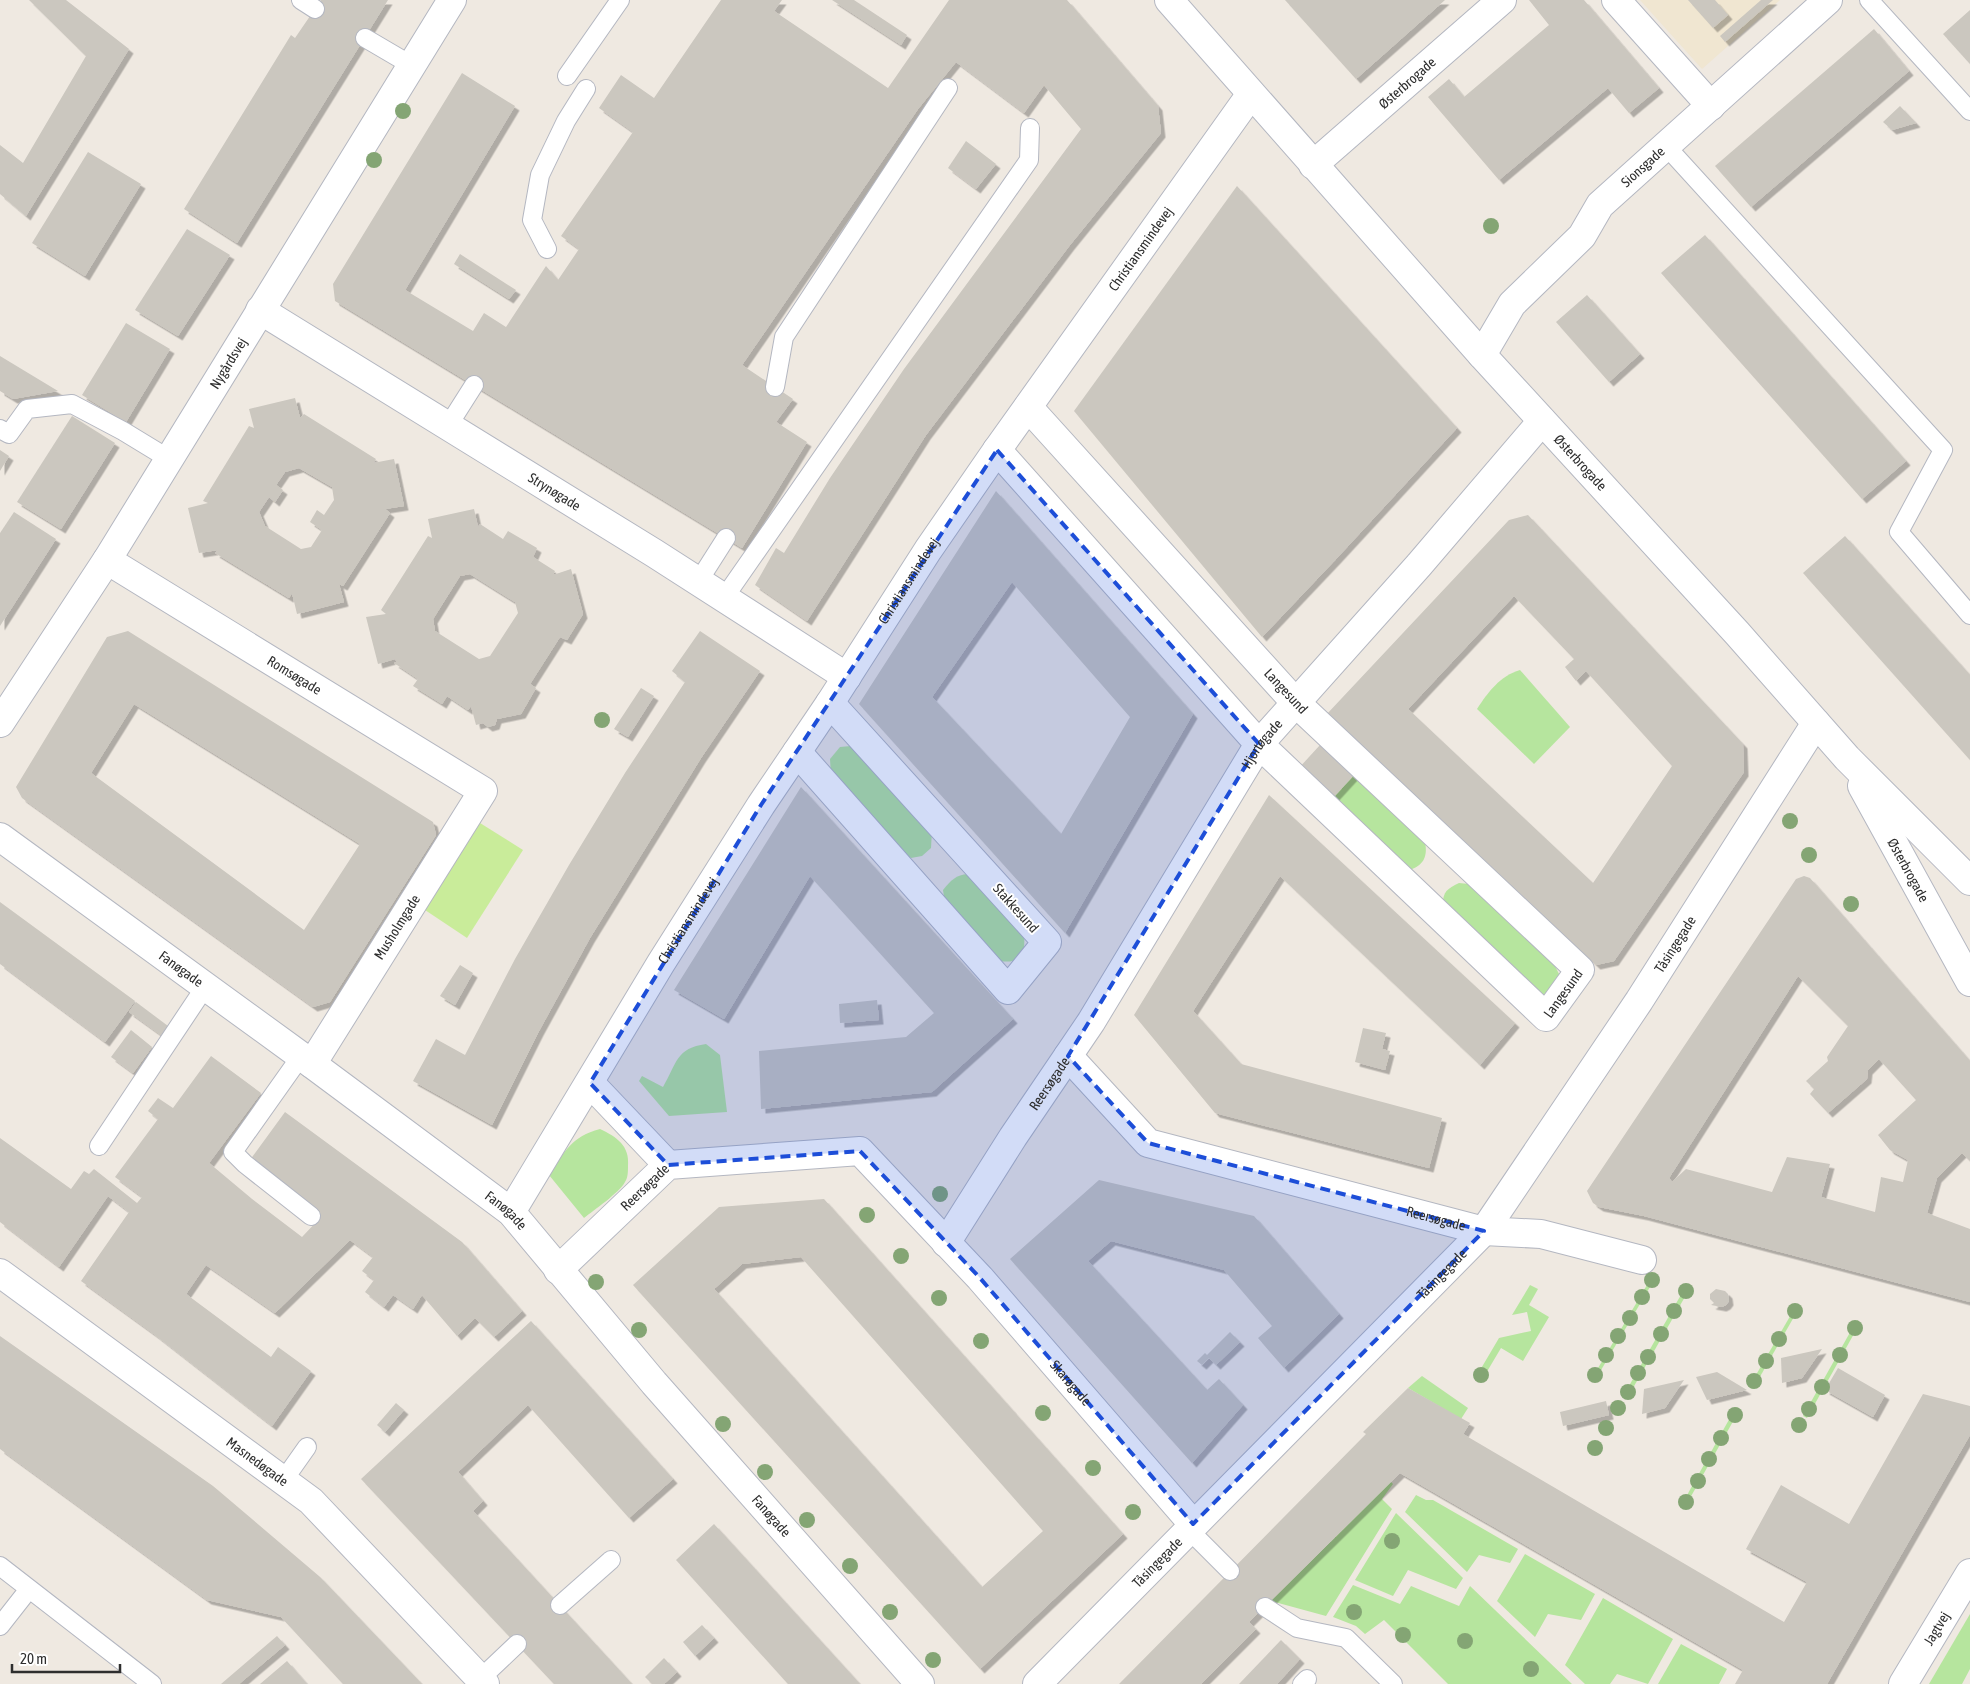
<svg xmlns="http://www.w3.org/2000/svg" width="1970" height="1684" viewBox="0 0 1970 1684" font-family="'Asap Condensed',sans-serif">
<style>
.education{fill:#f0e6d1}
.green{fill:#b6e59e}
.pitch{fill:#c9ec9a}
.building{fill:#cbc7bf;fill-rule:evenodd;filter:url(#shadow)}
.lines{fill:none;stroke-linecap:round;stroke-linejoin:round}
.lane-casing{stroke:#b4b7c1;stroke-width:20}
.street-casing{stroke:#b4b7c1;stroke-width:30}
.secondary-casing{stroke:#b4b7c1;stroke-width:30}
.lane{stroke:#fff;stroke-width:18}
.street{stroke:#fff;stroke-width:28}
.secondary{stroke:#fff;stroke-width:28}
.tree{fill:#84a574}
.marked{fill:#1d4ed8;fill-opacity:0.2;stroke:#1d4ed8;stroke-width:4;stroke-dasharray:10 6;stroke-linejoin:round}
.labels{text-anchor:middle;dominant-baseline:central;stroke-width:4;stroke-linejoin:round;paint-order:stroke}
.street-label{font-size:14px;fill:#2e2e2e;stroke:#fff}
</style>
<defs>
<filter id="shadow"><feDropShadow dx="4.5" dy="4.5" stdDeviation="0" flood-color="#0004"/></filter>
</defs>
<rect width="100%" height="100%" fill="#efe9e1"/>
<!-- education -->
<polygon class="education" points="1640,0 1780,0 1702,69"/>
<!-- green -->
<g class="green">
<path d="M1520,670L1570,727L1534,764L1477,709C1488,692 1500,676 1520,670Z"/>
<polygon points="851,746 932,830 931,848 922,856 911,858 900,851 831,774 830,759 840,747"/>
<path d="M1354,775L1425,842C1428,857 1423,866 1409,870L1332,799Z"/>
<path d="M968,874L1024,936C1026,955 1019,964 1000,961L945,903L943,890C951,880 956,875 968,874Z"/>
<path d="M1459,883L1469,884L1555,966L1560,976L1551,994L1543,996L1443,908C1442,893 1446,889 1459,883Z"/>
<path d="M706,1044L720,1055L727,1112L669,1116L639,1081L642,1076L663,1087C677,1063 676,1048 706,1044Z"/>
<path d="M600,1129C617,1137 630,1146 628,1166C628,1171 628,1178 625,1182C619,1193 594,1210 584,1218L549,1175C566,1150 571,1137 600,1129Z"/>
<polygon points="1654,1273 1657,1275 1594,1382 1591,1380"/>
<polygon points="1530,1285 1538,1289 1529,1305 1549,1317 1523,1361 1501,1348 1482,1380 1476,1377 1499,1338 1531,1331 1527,1312 1512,1315"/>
<polygon points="1686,1286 1690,1288 1629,1395 1625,1393"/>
<polygon points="1796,1306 1799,1308 1753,1389 1749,1387"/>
<polygon points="1857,1320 1860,1323 1807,1418 1803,1416"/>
<polygon points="1422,1376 1468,1408 1461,1419 1408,1388"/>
<polygon points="1736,1407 1740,1409 1685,1507 1681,1506"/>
<polygon points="1391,1482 1393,1484 1382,1499 1392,1509 1326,1616 1271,1601"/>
<polygon points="1416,1495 1426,1500 1433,1500 1518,1549 1510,1563 1479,1555 1467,1572 1405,1512"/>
<polygon points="1396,1513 1463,1578 1456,1589 1408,1570 1393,1596 1355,1580"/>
<polygon points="1525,1554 1595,1594 1581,1620 1548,1614 1535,1637 1497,1601"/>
<polygon points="1353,1585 1400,1604 1411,1586 1459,1606 1470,1586 1572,1684 1448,1684 1384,1620 1365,1634 1356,1626 1333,1617"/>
<polygon points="1603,1598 1673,1639 1648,1684 1617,1674 1610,1684 1585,1684 1565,1665"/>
<polygon points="1970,1614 1970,1669 1962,1684 1929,1684"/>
<polygon points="1681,1644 1727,1669 1719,1684 1658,1684"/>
</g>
<!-- pitch -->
<polygon class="pitch" points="480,823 523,850 467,938 425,910"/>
<!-- building -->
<g class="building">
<polygon points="29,0 66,0 129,49 26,216 0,194 0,145 23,163 86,56"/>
<polygon points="321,0 388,0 237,243 184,209 291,35 295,38"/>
<polygon points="721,0 782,0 774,11 888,88 949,0 1067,0 1158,106 1161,133 1070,245 926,435 807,621 755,585 776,548 784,553 830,478 904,369 1081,129 1044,85 1024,113 956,62 918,109 742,365 793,399 776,422 807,442 742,548 335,301 333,284 462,73 515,106 405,290 473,331 484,313 506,327 546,266 558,280 579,249 561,236 633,132 599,108 621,75 654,98"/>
<polygon points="832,0 854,0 907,35 901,45"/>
<polygon points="1285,0 1445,0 1356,79"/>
<polygon points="1529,0 1584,0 1659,88 1629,113 1608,88 1499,180 1428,97 1449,79 1464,97 1549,25"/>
<polygon points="1688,0 1715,0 1728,15 1713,28"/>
<polygon points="1761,0 1773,0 1725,42 1720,36"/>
<polygon points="1970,10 1970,64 1943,34"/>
<polygon points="1874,29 1909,71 1751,207 1715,166"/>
<polygon points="1900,106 1916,123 1892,130 1883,122"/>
<polygon points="966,141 996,164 976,189 948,168"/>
<polygon points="88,152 141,184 85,276 32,243"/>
<polygon points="1237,186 1457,428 1337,558 1262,637 1074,411"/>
<polygon points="187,229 230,255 178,336 135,310"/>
<polygon points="1705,235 1906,461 1862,499 1661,273"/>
<polygon points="460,254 516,290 509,299 454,264"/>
<polygon points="1587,295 1640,354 1609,382 1556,322"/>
<polygon points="126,323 170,349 126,422 82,395"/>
<polygon points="0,356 58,391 13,399 0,391"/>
<path d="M295,398L300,418L304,414L376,459L373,463L394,459L404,506L385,509L390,513L343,586L339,584L344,602L297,614L292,593L289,598L215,553L218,550L199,553L188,508L208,503L203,501L249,426L254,428L249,409ZM299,468L332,487L334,500L324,515L317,510L310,522L322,530L311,547L301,549L265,526L259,512L269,497L275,502L283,490L276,485L285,472Z"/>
<polygon points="72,416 115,443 61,529 17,502"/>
<polygon points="0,450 9,456 0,471"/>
<path d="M996,491L1193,714L1065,933L859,704ZM1012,582L1130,717L1061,834L932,697Z"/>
<path d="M474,509L478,527L480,524L503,539L508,531L537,548L533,557L555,571L553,575L571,569L583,614L567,640L560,637L530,684L536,688L521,714L497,719L495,725L488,727L483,723L476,725L471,706L468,710L447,696L442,704L413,686L418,679L394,663L397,662L395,659L378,664L366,617L386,614L381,610L428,536L432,538L428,519ZM470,574L515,602L518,613L490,656L479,659L435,631L433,619L460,576Z"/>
<polygon points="14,512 56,539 0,626 0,533"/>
<path d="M1528,515L1743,744L1744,772L1614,961L1596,965L1326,715L1509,520ZM1514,596L1574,659L1565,667L1576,681L1586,671L1672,766L1593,883L1408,709Z"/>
<polygon points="1845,536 1970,675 1970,760 1803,573"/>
<path d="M128,631L433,822L436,835L330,1002L313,1007L22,798L16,787L107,637ZM134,704L360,844L304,930L91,773Z"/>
<polygon points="700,631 760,671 701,758 590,938 539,1031 492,1125 413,1081 436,1039 465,1055 515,959 569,865 625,773 685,682 672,671"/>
<polygon points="641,688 654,696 628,737 614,729"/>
<polygon points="1320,745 1354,775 1332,799 1298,769"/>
<polygon points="801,787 1013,1019 932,1092 761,1109 759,1051 906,1037 934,1013 810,876 724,1019 674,990"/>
<polygon points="1269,795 1515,1023 1480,1065 1280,876 1193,1011 1241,1064 1442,1118 1429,1168 1215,1113 1134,1015"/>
<path d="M1804,876L1810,878L1970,1061V1161L1962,1153L1937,1178L1927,1213L1970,1229V1302L1644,1216L1599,1207L1593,1203L1587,1191L1796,879ZM1798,976L1848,1026L1827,1057L1828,1061L1806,1081L1814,1089L1810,1094L1828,1113L1867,1079L1868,1070L1879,1059L1916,1100L1878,1135L1890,1150L1908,1160L1903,1182L1881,1177L1875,1212L1821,1197L1830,1164L1787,1157L1772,1192L1686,1169L1672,1182L1669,1178Z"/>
<polygon points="0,902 135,1001 105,1042 0,964"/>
<polygon points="460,965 473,973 455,1005 440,996"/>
<polygon points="877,1000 879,1020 840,1023 839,1004"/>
<polygon points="136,1002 168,1026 161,1035 129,1012"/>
<polygon points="1363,1028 1386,1033 1382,1049 1390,1051 1385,1070 1355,1062"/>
<polygon points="131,1030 152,1047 133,1073 111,1057"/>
<polygon points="211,1056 261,1093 209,1163 252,1199 302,1237 320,1218 247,1164 285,1112 462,1242 522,1311 494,1337 475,1318 457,1336 422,1295 413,1309 393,1295 384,1307 365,1292 374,1280 362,1271 373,1257 350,1240 275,1313 206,1265 186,1294 271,1357 278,1347 311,1371 272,1426 154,1334 81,1281 129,1212 108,1196 59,1267 0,1222 0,1138 71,1189 84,1171 89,1174 94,1169 137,1203 142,1197 115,1177 158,1119 148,1111 158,1098 173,1108"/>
<polygon points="1099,1180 1254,1216 1339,1314 1284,1368 1258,1338 1272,1326 1224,1270 1111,1241 1088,1261 1207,1390 1219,1379 1243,1405 1192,1463 1010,1259"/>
<path d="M824,1199L1123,1534L980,1669L633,1285L719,1207ZM801,1257L1043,1531L982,1587L714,1289L742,1264Z"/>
<polygon points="1716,1289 1725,1291 1728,1294 1729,1301 1726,1305 1722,1307 1711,1305 1714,1303 1710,1299 1710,1294"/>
<polygon points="531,1321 673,1479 629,1518 528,1405 458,1472 483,1501 473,1511 632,1684 554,1684 361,1479"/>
<polygon points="1230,1332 1240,1342 1216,1365 1209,1358 1202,1365 1197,1361 1205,1353 1207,1355"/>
<polygon points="0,1336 213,1486 320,1577 422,1684 343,1684 281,1617 207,1600 0,1449"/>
<polygon points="1822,1349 1802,1378 1782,1383 1781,1358"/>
<polygon points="1838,1368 1885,1395 1873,1417 1825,1390"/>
<polygon points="1717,1372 1747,1390 1707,1400 1696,1377"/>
<polygon points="1684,1380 1665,1408 1642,1414 1644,1389"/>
<polygon points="1408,1388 1470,1423 1463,1434 1784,1622 1807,1582 1746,1549 1781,1485 1849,1524 1923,1394 1970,1406 1970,1435 1827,1684 1735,1684 1743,1670 1400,1473 1249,1622 1256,1629 1201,1684 1119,1684 1366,1434 1363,1432"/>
<polygon points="1606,1401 1609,1415 1563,1426 1560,1412"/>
<polygon points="396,1403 404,1410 385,1432 377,1425"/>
<polygon points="714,1524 860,1684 788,1684 676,1560"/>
<polygon points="702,1625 714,1638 695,1656 683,1642"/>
<polygon points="277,1636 285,1645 239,1684 221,1684"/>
<polygon points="1281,1640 1300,1659 1277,1684 1239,1684"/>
<polygon points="664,1658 677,1672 664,1684 652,1684 645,1677"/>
<polygon points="287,1661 307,1684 260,1684"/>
</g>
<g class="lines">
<!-- lane casing -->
<g class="lane-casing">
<g id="lane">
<polyline points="301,0 315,9"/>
<polyline points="1869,0 1970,111"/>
<polyline points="365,38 411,65"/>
<polyline points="567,76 620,0"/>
<polyline points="1666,146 1943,450 1899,532 1970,615"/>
<polyline points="547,249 532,220 540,175 566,121 586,89"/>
<polyline points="775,387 784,337 948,88"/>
<polyline points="448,426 474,385"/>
<polyline points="0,429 9,434 27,409 72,404 123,431 169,459"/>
<polyline points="698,582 726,538"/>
<polyline points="724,598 1029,160 1030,128"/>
<polyline points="301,1056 233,1152 245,1164 311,1216"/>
<polyline points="99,1146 205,987"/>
<polyline points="283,1481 307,1447"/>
<polyline points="1188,1529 1230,1571"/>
<polyline points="0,1566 152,1684"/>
<polyline points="560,1605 611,1560"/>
<polyline points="1265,1607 1297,1628 1346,1638 1393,1684"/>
<polyline points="0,1626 29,1589"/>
<polyline points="480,1679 517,1644"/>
<polyline points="1302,1684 1307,1679"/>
</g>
</g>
<!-- street casing -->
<g class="street-casing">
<g id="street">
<polyline points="1616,0 1711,106"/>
<path id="s1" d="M1313,165L1502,0"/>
<path id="s2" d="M260,310L654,553L847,677"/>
<path id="s3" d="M1482,355L1512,304L1582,236L1600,205L1828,0"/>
<path id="s4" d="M997,450L1259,744L1546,1017L1580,970L1295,702L1028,407"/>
<path id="s5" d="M107,560L483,791L312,1064"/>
<polyline points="797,752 1008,990 1047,942 830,703"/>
<path id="s6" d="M0,837L312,1064L511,1212L654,1383L920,1684"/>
<path id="s7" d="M1068,1056L1148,1143L1484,1231L1541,1234L1642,1260"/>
<polyline points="590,1083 668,1165"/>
<path id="s8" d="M511,1212L661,963L761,805L830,703L928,550L997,450L1251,94"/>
<path id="s9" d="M946,1243L1013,1137L1091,1022L1259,744L1419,565L1542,421"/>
<path id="s10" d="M558,1270L668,1165L860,1151L980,1278L1193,1524"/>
<path id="s11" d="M0,1273L311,1501L485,1684"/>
<path id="s12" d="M1037,1684L1484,1231L1639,1001L1816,723"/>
</g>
</g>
<!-- secondary casing -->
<g class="secondary-casing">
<g id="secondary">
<path id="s13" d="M1169,0L1482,355L1737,633L1847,758L1970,881"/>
<path id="s14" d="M0,723L107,560L452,0"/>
<path id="s15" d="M1862,786L1970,982"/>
<path id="s16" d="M1903,1684L1970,1573"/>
</g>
</g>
<!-- lane -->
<use href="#lane" class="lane"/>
<!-- street -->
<use href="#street" class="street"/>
<!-- secondary -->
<use href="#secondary" class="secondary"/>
</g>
<!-- trees -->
<g class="tree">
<circle cx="403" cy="111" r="8"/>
<circle cx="374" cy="160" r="8"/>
<circle cx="1491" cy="226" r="8"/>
<circle cx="602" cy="720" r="8"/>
<circle cx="1790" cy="821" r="8"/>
<circle cx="1809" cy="855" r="8"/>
<circle cx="1851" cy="904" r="8"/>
<circle cx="940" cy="1194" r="8"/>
<circle cx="867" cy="1215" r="8"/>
<circle cx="901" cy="1256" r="8"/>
<circle cx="1652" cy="1280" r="8"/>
<circle cx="596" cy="1282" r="8"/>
<circle cx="1686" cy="1291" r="8"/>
<circle cx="1642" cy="1297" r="8"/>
<circle cx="939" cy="1298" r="8"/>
<circle cx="1674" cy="1311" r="8"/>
<circle cx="1795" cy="1311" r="8"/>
<circle cx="1630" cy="1318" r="8"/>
<circle cx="1855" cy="1328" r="8"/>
<circle cx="639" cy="1330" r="8"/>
<circle cx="1661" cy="1334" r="8"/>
<circle cx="1618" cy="1336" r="8"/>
<circle cx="1779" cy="1339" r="8"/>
<circle cx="981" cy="1341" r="8"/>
<circle cx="1606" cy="1355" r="8"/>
<circle cx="1840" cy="1355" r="8"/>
<circle cx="1648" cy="1357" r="8"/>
<circle cx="1766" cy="1361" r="8"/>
<circle cx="1638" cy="1373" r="8"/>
<circle cx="1481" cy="1375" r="8"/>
<circle cx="1595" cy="1375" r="8"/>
<circle cx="1754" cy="1381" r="8"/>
<circle cx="1822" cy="1387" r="8"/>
<circle cx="1628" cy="1392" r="8"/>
<circle cx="1618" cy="1408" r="8"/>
<circle cx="1809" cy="1409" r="8"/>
<circle cx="1043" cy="1413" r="8"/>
<circle cx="1735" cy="1415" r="8"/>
<circle cx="723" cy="1424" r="8"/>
<circle cx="1799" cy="1425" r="8"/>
<circle cx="1606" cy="1428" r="8"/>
<circle cx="1721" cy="1438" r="8"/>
<circle cx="1595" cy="1448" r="8"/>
<circle cx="1709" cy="1459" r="8"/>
<circle cx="1093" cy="1468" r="8"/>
<circle cx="765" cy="1472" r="8"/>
<circle cx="1698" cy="1481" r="8"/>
<circle cx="1686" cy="1502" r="8"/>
<circle cx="1133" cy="1512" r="8"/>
<circle cx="807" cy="1520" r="8"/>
<circle cx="1392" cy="1541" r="8"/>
<circle cx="850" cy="1566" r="8"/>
<circle cx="890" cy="1612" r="8"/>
<circle cx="1354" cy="1612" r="8"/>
<circle cx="1403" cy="1635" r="8"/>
<circle cx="1465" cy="1641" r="8"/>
<circle cx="933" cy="1660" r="8"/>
<circle cx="1531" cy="1669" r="8"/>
</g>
<!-- marked area -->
<path class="marked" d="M997,450L1259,744L1068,1056L1148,1143L1484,1231L1193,1524L980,1278L860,1151L668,1165L590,1083L761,805Z"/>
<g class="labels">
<!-- street labels -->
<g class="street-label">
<text stroke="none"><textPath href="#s1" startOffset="125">Østerbrogade</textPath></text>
<text stroke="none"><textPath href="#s3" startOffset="250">Sionsgade</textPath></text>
<text stroke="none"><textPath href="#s8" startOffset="1151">Christiansmindevej</textPath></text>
<text stroke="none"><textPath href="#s14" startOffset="426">Nygårdsvej</textPath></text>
<text stroke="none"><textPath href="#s13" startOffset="619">Østerbrogade</textPath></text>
<text stroke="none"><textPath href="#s2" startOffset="346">Strynøgade</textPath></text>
<text stroke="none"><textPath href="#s8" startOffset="746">Christiansmindevej</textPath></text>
<text stroke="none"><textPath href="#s5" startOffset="220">Romsøgade</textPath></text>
<text transform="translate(1286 691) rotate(47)">Langesund</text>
<text stroke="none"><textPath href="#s9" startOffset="591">Hjortøgade</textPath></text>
<text stroke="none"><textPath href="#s15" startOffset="96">Østerbrogade</textPath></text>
<text transform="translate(1016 908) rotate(48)">Stakkesund</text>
<text stroke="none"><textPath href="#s8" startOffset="341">Christiansmindevej</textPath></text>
<text transform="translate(397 927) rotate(-58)">Musholmgade</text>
<text stroke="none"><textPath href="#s12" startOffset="981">Tåsingegade</textPath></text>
<text stroke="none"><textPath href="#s6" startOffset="224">Fanøgade</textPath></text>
<text stroke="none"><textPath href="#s4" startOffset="819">Langesund</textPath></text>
<text stroke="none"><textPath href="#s9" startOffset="190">Reersøgade</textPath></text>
<text stroke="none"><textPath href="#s10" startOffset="120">Reersøgade</textPath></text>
<text stroke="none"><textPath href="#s6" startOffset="629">Fanøgade</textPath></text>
<text stroke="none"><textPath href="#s7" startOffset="416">Reersøgade</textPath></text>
<text stroke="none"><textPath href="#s12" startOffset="576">Tåsingegade</textPath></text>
<text stroke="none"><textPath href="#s10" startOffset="658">Skarøgade</textPath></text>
<text stroke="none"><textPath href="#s11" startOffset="319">Masnedøgade</textPath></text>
<text stroke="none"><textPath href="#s6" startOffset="1034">Fanøgade</textPath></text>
<text stroke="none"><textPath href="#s12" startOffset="171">Tåsingegade</textPath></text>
<text stroke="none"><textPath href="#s16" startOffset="65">Jagtvej</textPath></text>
</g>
</g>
<!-- scale -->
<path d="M12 1664v8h108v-8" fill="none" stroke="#2e2e2e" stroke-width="2.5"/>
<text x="20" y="1664" font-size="15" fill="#2e2e2e" stroke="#ffffff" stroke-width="4" paint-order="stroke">20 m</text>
</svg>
